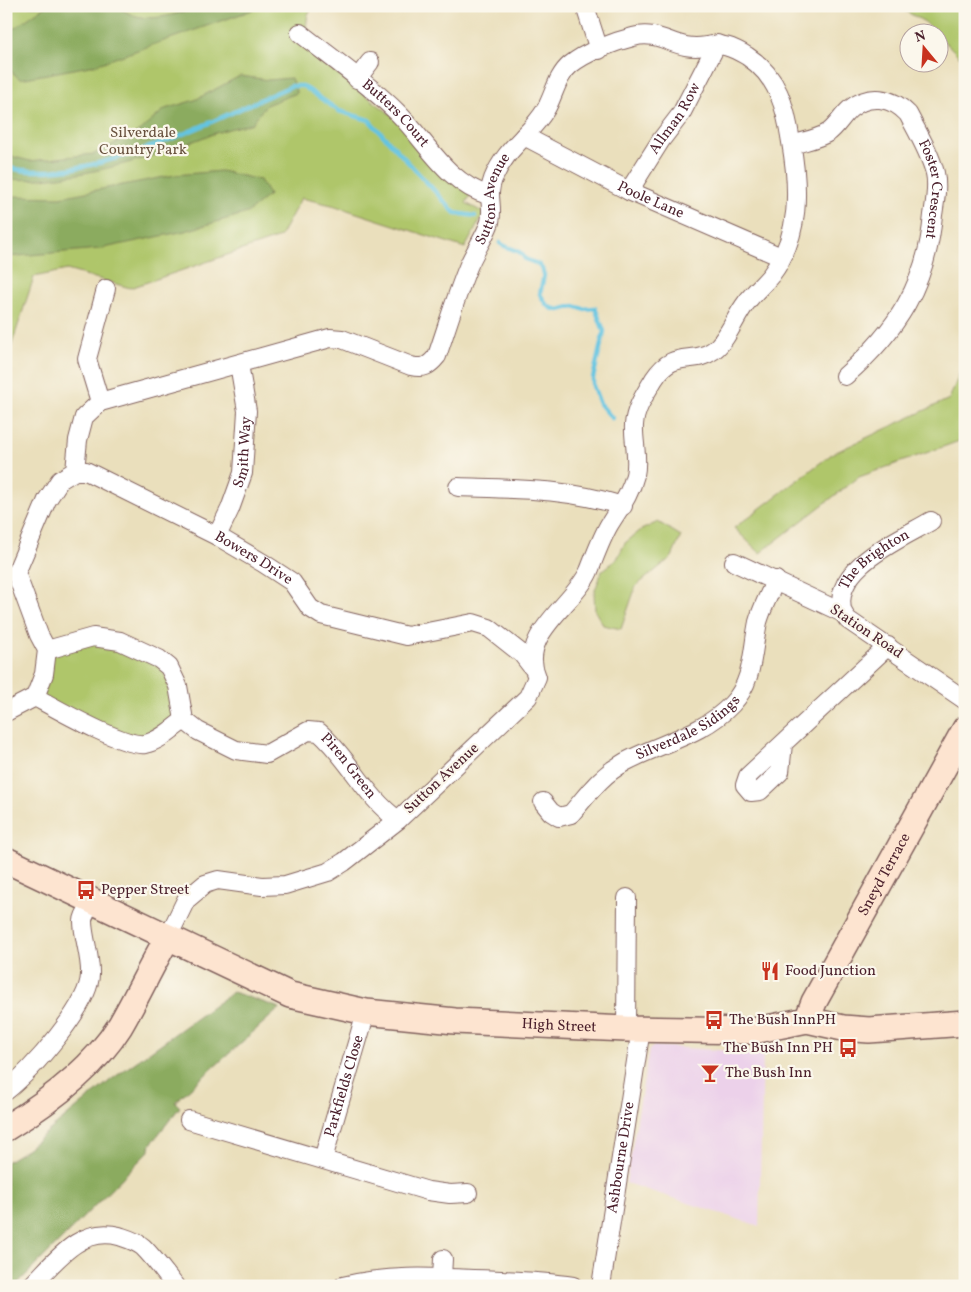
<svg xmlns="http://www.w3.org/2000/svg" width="971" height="1292" viewBox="0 0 971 1292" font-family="Vollkorn,serif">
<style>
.built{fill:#ecd1ea}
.green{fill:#afc66b;stroke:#7c724b}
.forest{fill:#8bab5f;stroke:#6a6545}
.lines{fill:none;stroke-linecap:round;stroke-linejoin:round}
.stream{stroke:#63c4e1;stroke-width:4.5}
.street-casing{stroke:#82625e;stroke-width:20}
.secondary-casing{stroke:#82625e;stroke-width:28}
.street{stroke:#fff;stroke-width:18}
.secondary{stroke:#fde4d0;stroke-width:25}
.labels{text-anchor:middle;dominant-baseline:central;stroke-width:4.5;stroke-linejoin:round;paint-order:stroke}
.street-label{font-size:15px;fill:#4a1f2b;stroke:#fbf7ec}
.park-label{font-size:15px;fill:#68513e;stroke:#fbf7ec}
.poi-label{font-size:15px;fill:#4a1f2b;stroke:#fbf7ec;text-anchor:start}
</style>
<rect width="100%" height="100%" fill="#fbf7ec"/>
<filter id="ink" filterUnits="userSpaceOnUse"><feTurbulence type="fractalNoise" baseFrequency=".02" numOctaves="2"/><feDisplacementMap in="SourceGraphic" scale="10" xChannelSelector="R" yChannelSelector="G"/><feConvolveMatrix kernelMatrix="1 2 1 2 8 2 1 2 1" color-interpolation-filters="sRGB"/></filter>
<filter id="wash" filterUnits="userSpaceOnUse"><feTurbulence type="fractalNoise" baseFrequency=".0096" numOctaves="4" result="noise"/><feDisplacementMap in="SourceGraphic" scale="20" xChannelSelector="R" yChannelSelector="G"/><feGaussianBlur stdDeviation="1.12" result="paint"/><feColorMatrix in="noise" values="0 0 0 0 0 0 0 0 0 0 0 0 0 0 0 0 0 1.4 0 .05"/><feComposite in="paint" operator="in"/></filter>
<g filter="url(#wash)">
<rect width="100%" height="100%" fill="#eadfbc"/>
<!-- built -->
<polygon class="built" points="654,1046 763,1053 759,1226 626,1183 649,1050"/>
<!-- green -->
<g class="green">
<polygon points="6,6 315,6 308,14 306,28 295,41 394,117 471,194 466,203 484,213 465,248 332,205 301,198 280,237 130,288 67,270 34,277 6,362"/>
<polygon points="896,6 965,6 965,62 939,36 938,32 935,32 925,22"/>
<polygon points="965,361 965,439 859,477 760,553 734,528 832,454 949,399"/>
<polygon points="658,522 681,536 672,557 636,586 621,629 603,625 595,611 594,593 602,571 617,559 625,543 641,530"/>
<polygon points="93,637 159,659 184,720 134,744 35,697 47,650"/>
</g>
<!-- forest -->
<g class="forest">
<path d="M46,6H117C141,25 164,17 191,10L195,6H264L95,65L20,79L6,67V38L10,31Z"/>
<path d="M240,76L269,80L291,78L297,93L266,105L251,124C220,129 193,142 164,152C119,167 53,183 6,179V155L30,161L94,154L141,130L165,109L195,100Z"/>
<polygon points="221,171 260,180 269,195 247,213 185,231 99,249 6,257 6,196 60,197 175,175"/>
<polygon points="233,992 280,1008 175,1102 180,1107 150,1145 150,1150 15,1286 6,1286 6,1162 24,1151 112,1079"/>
</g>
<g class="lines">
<!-- stream -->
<g class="stream">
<path d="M6,167C87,189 216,118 291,86H303L339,111L369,120L455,213L475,216"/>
<path d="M500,243C509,251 520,247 525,259L538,264L542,269L544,275L540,294L546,304L551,308L559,310L574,306L583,309L595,308L604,331L593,378V386L600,404L612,418"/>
</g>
</g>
</g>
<g filter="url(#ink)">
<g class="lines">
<!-- street casing -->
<g class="street-casing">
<g id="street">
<polyline points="585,6 599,50"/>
<path id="s1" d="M300,33C333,59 369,84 398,113C427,142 447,183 488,195"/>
<polyline points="357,79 370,62"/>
<path id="s2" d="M524,136L629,191L781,257"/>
<path id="s3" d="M792,145C804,141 818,139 829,132C837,126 842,116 850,109C869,93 892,97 908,114C918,133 930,153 935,173C938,186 935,202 933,215C927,284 897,331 845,376"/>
<path id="s4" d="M629,191L661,140L681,114L717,44"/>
<polyline points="100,402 87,359 106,289"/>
<path id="s5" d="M75,471H86L217,536L263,563L292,582L310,608L321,615L407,636L473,623L489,628L522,654L532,667"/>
<path d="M458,487C517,489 565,488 623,506"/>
<path id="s6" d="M217,536L230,509L243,473L247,411L239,364"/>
<polyline points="734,562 843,613 848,620 965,700"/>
<path id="s7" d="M843,613C829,568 901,539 931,521"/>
<path id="s8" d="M47,650L93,637L120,641L159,659L169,667L178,686L184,720L198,731L236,750L267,754L308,731L319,732C349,758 366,798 398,820"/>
<path d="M35,697C57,709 123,747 145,744C160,741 173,728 184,720"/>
<path id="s9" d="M6,712L35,697L44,674L47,650L39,635L16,573L47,500L60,480L75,471L78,440L84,417L100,402L330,338L342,339L411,366C424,369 429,366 437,356C447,327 456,296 468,267C474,252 485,237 490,222C494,205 486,197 493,179C506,147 530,136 546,109C554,95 557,76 570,65C586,52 613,42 633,37C662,29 675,52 706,46C722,43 732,47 747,56C778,76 786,108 791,142C799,188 801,236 771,275C763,285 753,293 746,303C735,317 728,339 714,350C692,366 674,348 654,379C646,393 635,408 634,425C633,441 639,458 635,475C630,495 620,507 609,525C601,539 595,556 589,571C574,605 517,635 537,677L528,697L398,820L344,862L328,872L285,885L262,886L218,880L205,884L186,900L168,937"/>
<polyline points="783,744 780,772 760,791 751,792 745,785 748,776 888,646"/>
<path id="s10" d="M543,802L551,812L559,817L571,814C589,793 600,776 625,762C660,743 703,735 732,704C754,681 752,650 758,622C762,608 769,594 776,580"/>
<polyline points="626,1029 627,898"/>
<path d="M6,1091C31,1071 89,1006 90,975C91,957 83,937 83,921C83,915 90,906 93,901"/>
<polyline points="189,1120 428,1191 450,1194 468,1193"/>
<path id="s11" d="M323,1159L366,1012"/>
<polyline points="442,1277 443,1259"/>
<path d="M31,1286C56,1261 80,1226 119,1236C128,1239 136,1241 143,1247C155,1259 165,1273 175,1286"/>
<path d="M343,1286C385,1275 430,1277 473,1279C507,1280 540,1281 573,1286"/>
<path id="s12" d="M601,1286L641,1029"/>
</g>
</g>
<!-- secondary casing -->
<g class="secondary-casing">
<g id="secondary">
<path id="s13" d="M6,860L290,995L366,1012L455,1021L626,1029L753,1031L807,1020L843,1028L869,1030L965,1023"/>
<path id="s14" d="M807,1020L814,1002L965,729"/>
<path d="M6,1128C49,1102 93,1069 120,1026C137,997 151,966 168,937"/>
</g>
</g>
<!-- street -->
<use href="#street" class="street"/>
<!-- secondary -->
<use href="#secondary" class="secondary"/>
</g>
</g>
<!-- icons -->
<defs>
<g id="bus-bare" transform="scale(1.5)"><path d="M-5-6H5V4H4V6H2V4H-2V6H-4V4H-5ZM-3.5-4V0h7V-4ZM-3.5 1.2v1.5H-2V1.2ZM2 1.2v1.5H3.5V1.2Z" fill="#c8321e" stroke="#fbf7ec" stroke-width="2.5" paint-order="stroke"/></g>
<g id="restaurant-bare" transform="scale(1.5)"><path d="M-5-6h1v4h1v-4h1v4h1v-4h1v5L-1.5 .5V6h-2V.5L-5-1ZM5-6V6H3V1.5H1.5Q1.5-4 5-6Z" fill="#c8321e" stroke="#fbf7ec" stroke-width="2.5" paint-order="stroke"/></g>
<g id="bar-bare" transform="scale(1.5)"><path d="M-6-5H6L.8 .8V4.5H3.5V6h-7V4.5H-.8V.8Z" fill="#c8321e" stroke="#fbf7ec" stroke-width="2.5" paint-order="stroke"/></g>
</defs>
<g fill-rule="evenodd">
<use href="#bus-bare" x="86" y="890"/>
<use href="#restaurant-bare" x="770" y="971"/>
<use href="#bus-bare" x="714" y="1020"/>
<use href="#bus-bare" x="848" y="1048"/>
<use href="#bar-bare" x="710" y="1073"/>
</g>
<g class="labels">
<!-- street labels -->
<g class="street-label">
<text stroke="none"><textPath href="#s1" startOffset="125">Butters Court</textPath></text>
<text stroke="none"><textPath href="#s4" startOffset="86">Allman Row</textPath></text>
<text stroke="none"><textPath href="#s3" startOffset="216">Foster Crescent</textPath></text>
<text stroke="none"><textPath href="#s9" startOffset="885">Sutton Avenue</textPath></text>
<text stroke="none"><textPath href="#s2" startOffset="142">Poole Lane</textPath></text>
<text stroke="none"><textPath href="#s6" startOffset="89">Smith Way</textPath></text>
<text stroke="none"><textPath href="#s5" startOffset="200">Bowers Drive</textPath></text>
<text stroke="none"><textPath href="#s7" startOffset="68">The Brighton</textPath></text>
<text transform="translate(866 632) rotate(34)">Station Road</text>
<text stroke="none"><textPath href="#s10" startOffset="182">Silverdale Sidings</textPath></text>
<text stroke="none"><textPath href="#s8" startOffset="381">Piren Green</textPath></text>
<text transform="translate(442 779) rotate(-43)">Sutton Avenue</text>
<text stroke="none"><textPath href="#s14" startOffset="165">Sneyd Terrace</textPath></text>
<text stroke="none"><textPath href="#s13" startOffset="586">High Street</textPath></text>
<text stroke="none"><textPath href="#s11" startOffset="76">Parkfields Close</textPath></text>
<text stroke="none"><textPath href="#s12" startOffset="130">Ashbourne Drive</textPath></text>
</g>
<!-- park labels -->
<g class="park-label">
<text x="143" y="133">Silverdale<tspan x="143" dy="17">Country Park</tspan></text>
</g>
<!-- poi labels -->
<g class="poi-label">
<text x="101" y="890">Pepper Street</text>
<text x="785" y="971">Food Junction</text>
<text x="729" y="1020">The Bush InnPH</text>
<text x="833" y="1048" text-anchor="end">The Bush Inn PH</text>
<text x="725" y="1073">The Bush Inn</text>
</g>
</g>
<!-- margin -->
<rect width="971" height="1292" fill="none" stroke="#fbf7ec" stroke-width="25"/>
<!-- north arrow -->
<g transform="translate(924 48) rotate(342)"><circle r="24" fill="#fbf7ec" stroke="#b4a19f"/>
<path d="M0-4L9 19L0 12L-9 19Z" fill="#c8321e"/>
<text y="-8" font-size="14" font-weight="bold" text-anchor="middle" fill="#4a1f2b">N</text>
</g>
</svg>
